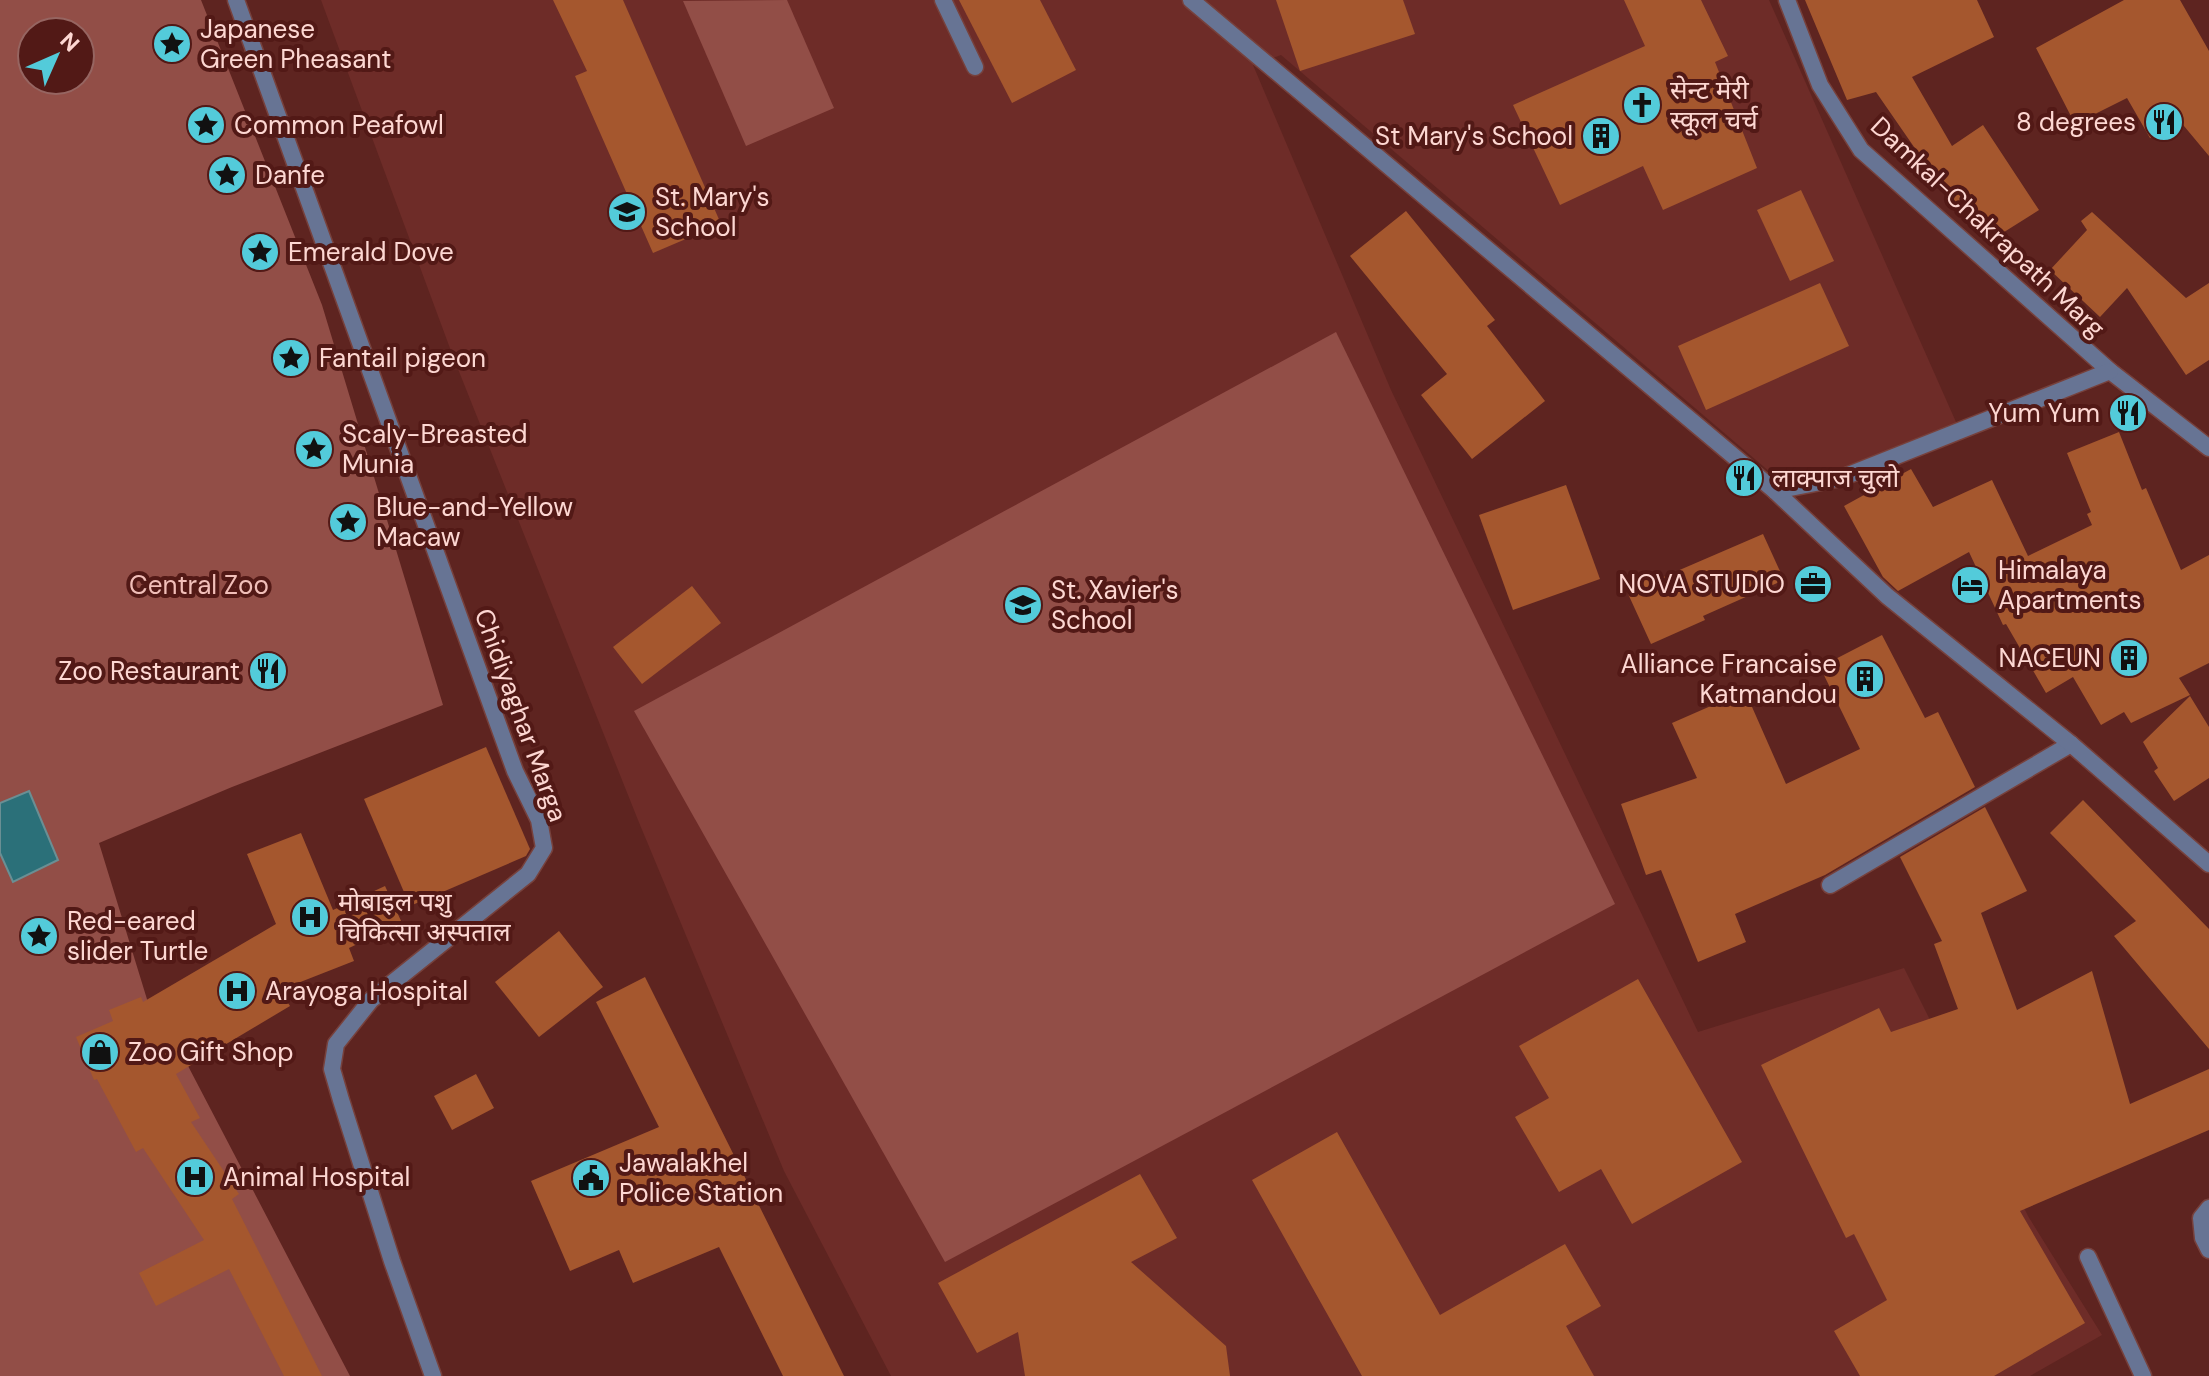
<svg xmlns="http://www.w3.org/2000/svg" width="2209" height="1376" viewBox="0 0 2209 1376" font-family="'DM Sans','Noto Sans Devanagari',sans-serif">
<style>
.built{fill:#6e2c28}
.green{fill:#924e47;fill-rule:evenodd}
.water{fill:#2b7079;stroke:#6a8f94;stroke-width:2}
.building{fill:#a5572e}
.lines{fill:none;stroke-linecap:round;stroke-linejoin:round}
.lane-casing{stroke:#77413c;stroke-width:19}
.street-casing{stroke:#77413c;stroke-width:19}
.lane{stroke:#677494;stroke-width:16}
.street{stroke:#677494;stroke-width:16}
.labels{text-anchor:middle;dominant-baseline:central;stroke-width:8;stroke-linejoin:round;paint-order:stroke}
.poi-label{font-size:26px;fill:#fdd7d2;stroke:#521916;text-anchor:start}
.street-label{font-size:26px;fill:#fdd7d2;stroke:#521916}
.park-label{font-size:26px;fill:#f1bfb9;stroke:#521916}
</style>
<rect width="100%" height="100%" fill="#5e2420"/>
<!-- built -->
<polygon class="built" points="321,0 1769,0 1956,422 1943,440 1886,473 1825,491 1770,472 1281,55 1253,65 1391,390 1698,1032 1904,968 2028,1216 2102,1335 2030,1376 891,1376 784,1171 638,820 454,359"/>
<!-- green -->
<g class="green">
<path d="M0,0H201L322,305L443,705L232,787L99,843L154,1022L187,1064L350,1376H0ZM32,32H80V80H32Z"/>
<polygon points="787,0 834,108 746,146 683,1"/>
<polygon points="1336,332 1615,904 945,1262 634,711"/>
</g>
<!-- water -->
<polygon class="water" points="29,791 58,860 13,882 0,853 0,803"/>
<!-- building -->
<g class="building">
<polygon points="553,0 623,0 721,224 653,253 575,76 587,71"/>
<polygon points="959,0 1040,0 1076,70 1012,103"/>
<polygon points="1276,0 1403,0 1415,34 1300,71"/>
<polygon points="1624,0 1701,0 1728,56 1715,62 1757,168 1663,210 1643,166 1560,205 1513,105 1645,46"/>
<polygon points="1805,0 1977,0 1994,37 1912,77 1952,146 1983,125 2039,210 1993,239 1971,205 1959,212 1876,92 1847,100"/>
<polygon points="2124,0 2180,0 2209,51 2209,156 2179,120 2150,138 2127,98 2075,124 2036,48"/>
<polygon points="1801,190 1834,261 1790,281 1757,210"/>
<polygon points="1406,211 1495,320 1487,326 1545,401 1472,459 1421,395 1447,374 1350,256"/>
<polygon points="2092,212 2186,298 2209,283 2209,360 2186,375 2127,288 2100,317 2050,270 2087,230 2081,221"/>
<polygon points="1820,283 1849,346 1706,410 1678,346"/>
<polygon points="2119,432 2142,490 2146,488 2181,570 2209,555 2209,663 2179,678 2190,695 2131,723 2124,712 2101,725 2073,677 2046,693 2006,624 2003,625 1969,552 1898,591 1883,577 1844,506 1911,469 1933,507 1992,480 2028,556 2092,525 2087,514 2091,512 2067,453"/>
<polygon points="1566,485 1600,579 1513,610 1479,515"/>
<polygon points="1763,534 1784,580 1703,616 1705,620 1651,644 1624,585 1654,572 1661,578"/>
<polygon points="692,586 721,623 642,684 613,647"/>
<polygon points="1882,635 1925,718 1938,712 1975,787 1825,875 1735,914 1746,942 1698,962 1661,870 1646,875 1621,804 1697,778 1672,723 1745,691 1786,784 1860,749 1820,667"/>
<polygon points="2190,696 2209,727 2209,778 2174,801 2154,771 2158,768 2143,742"/>
<polygon points="486,747 530,849 526,856 410,906 364,799"/>
<polygon points="2083,800 2209,929 2209,1049 2114,936 2136,921 2050,833"/>
<polygon points="1985,807 2027,891 1981,913 2017,1010 2092,971 2130,1104 2209,1069 2209,1130 2020,1211 2085,1323 1994,1376 1860,1376 1834,1331 1887,1300 1854,1234 1846,1238 1761,1065 1879,1008 1891,1032 1958,1009 1934,944 1942,941 1900,857"/>
<polygon points="301,833 333,910 385,886 402,923 349,948 354,961 280,990 290,1006 176,1074 200,1118 191,1122 239,1194 232,1199 322,1376 284,1376 229,1269 156,1306 139,1273 204,1240 143,1148 136,1152 97,1079 94,1080 76,1037 113,1021 109,1010 141,997 143,1002 276,924 247,854"/>
<polygon points="559,931 603,987 539,1037 495,982"/>
<polygon points="645,977 844,1376 783,1376 719,1247 633,1283 619,1250 570,1271 531,1181 659,1127 596,1002"/>
<polygon points="1638,979 1742,1162 1632,1224 1601,1169 1559,1192 1515,1117 1549,1098 1519,1046"/>
<polygon points="476,1074 494,1108 452,1130 434,1096"/>
<polygon points="1337,1132 1440,1315 1565,1244 1601,1306 1566,1326 1594,1376 1362,1376 1252,1180"/>
<polygon points="1140,1174 1177,1238 1131,1262 1226,1346 1230,1376 1025,1376 1018,1332 977,1353 938,1283"/>
</g>
<g class="lines">
<!-- lane casing -->
<g class="lane-casing">
<g id="lane">
<polyline points="943,0 975,67"/>
<polyline points="1830,885 2071,744"/>
<polyline points="2088,1257 2143,1376"/>
</g>
</g>
<!-- street casing -->
<g class="street-casing">
<g id="street">
<polyline points="236,0 515,771 539,820 544,848 528,874 371,1000 336,1044 332,1069 341,1100 392,1261 433,1376"/>
<polyline points="1191,0 1775,491 1887,596 2071,744 2209,864"/>
<polyline points="1787,0 1820,85 1861,150 2110,371 2209,448"/>
<polyline points="1775,491 1841,478 2110,371"/>
<polyline points="2209,1208 2201,1218 2203,1238 2209,1250"/>
</g>
</g>
<!-- lane -->
<use href="#lane" class="lane"/>
<!-- street -->
<use href="#street" class="street"/>
</g>
<!-- icons -->
<defs>
<g id="sight-disc" transform="scale(2)"><circle r="9.5" fill="#53cbda" stroke="#521916"/><path d="M0-6L1.8-2.2L6-1.7L2.9 1.2L3.7 5.4L0 3.3L-3.7 5.4L-2.9 1.2L-6-1.7L-1.8-2.2Z" fill="#111"/></g>
<g id="church-disc" transform="scale(2)"><circle r="9.5" fill="#53cbda" stroke="#521916"/><path d="M-1.2-6h2.4v3.5h3.3v2.4h-3.3V6h-2.4V-.1h-3.3v-2.4h3.3Z" fill="#111"/></g>
<g id="restaurant-disc" transform="scale(2)"><circle r="9.5" fill="#53cbda" stroke="#521916"/><path d="M-5-6h1v4h1v-4h1v4h1v-4h1v5L-1.5 .5V6h-2V.5L-5-1ZM5-6V6H3V1.5H1.5Q1.5-4 5-6Z" fill="#111"/></g>
<g id="building-disc" transform="scale(2)"><circle r="9.5" fill="#53cbda" stroke="#521916"/><path d="M-4-6H4V6H1V3H-1V6H-4ZM-2.5-4.3h1.7v1.8h-1.7ZM.8-4.3h1.7v1.8H.8ZM-2.5-1h1.7V.8h-1.7ZM.8-1h1.7V.8H.8Z" fill="#111"/></g>
<g id="school-disc" transform="scale(2)"><circle r="9.5" fill="#53cbda" stroke="#521916"/><path d="M0-5L7-2L0 1L-7-2ZM-4 1L0 2.5L4 1V4Q0 6-4 4Z" fill="#111"/></g>
<g id="office-disc" transform="scale(2)"><circle r="9.5" fill="#53cbda" stroke="#521916"/><path d="M-6-3h4V-5.5h4V-3h4V5H-6ZM-1-4.5V-3h2v-1.5ZM-6 0V1H6V0Z" fill="#111"/></g>
<g id="hotel-disc" transform="scale(2)"><circle r="9.5" fill="#53cbda" stroke="#521916"/><path d="M-6-4.5h1.5V1H6V5H4.5V3h-9V5H-6ZM-4 0a1.8 1.8 0 1 1 3.6 0ZM.5 0V-2.5h3Q6-2.5 6 0Z" fill="#111"/></g>
<g id="hospital-disc" transform="scale(2)"><circle r="9.5" fill="#53cbda" stroke="#521916"/><path d="M-5-5h3v3.5h4V-5h3V5h-3V1.5h-4V5h-3Z" fill="#111"/></g>
<g id="shop-disc" transform="scale(2)"><circle r="9.5" fill="#53cbda" stroke="#521916"/><path d="M-5-2.5h2.3a2.7 3.5 0 0 1 5.4 0H5L5.5 6h-11ZM-1.5-2.5h3a1.5 2.3 0 0 0-3 0Z" fill="#111"/></g>
<g id="civic-disc" transform="scale(2)"><circle r="9.5" fill="#53cbda" stroke="#521916"/><path d="M-.6-6.5H3V-4.5H.6V-3L4-1V1h2V6H-6V1h2V-1L-.6-3ZM-1.2 2.5V6h2.4V2.5Z" fill="#111"/></g>
</defs>
<g fill-rule="evenodd">
<use href="#sight-disc" x="172" y="44"/>
<use href="#church-disc" x="1642" y="105"/>
<use href="#restaurant-disc" x="2164" y="122"/>
<use href="#sight-disc" x="206" y="125"/>
<use href="#building-disc" x="1601" y="136"/>
<use href="#sight-disc" x="227" y="175"/>
<use href="#school-disc" x="627" y="212"/>
<use href="#sight-disc" x="260" y="252"/>
<use href="#sight-disc" x="291" y="358"/>
<use href="#restaurant-disc" x="2128" y="413"/>
<use href="#sight-disc" x="314" y="449"/>
<use href="#restaurant-disc" x="1744" y="478"/>
<use href="#sight-disc" x="348" y="522"/>
<use href="#office-disc" x="1813" y="584"/>
<use href="#hotel-disc" x="1970" y="585"/>
<use href="#school-disc" x="1023" y="605"/>
<use href="#building-disc" x="2129" y="658"/>
<use href="#restaurant-disc" x="268" y="671"/>
<use href="#building-disc" x="1865" y="679"/>
<use href="#hospital-disc" x="310" y="917"/>
<use href="#sight-disc" x="39" y="936"/>
<use href="#hospital-disc" x="237" y="991"/>
<use href="#shop-disc" x="100" y="1052"/>
<use href="#hospital-disc" x="195" y="1177"/>
<use href="#civic-disc" x="591" y="1178"/>
</g>
<g class="labels">
<!-- poi labels -->
<g class="poi-label">
<text x="200" y="29">Japanese<tspan x="200" dy="30">Green Pheasant</tspan></text>
<text x="1670" y="90">सेन्ट मेरी<tspan x="1670" dy="30">स्कूल चर्च</tspan></text>
<text x="2136" y="122" text-anchor="end">8 degrees</text>
<text x="234" y="125">Common Peafowl</text>
<text x="1573" y="136" text-anchor="end">St Mary's School</text>
<text x="255" y="175">Danfe</text>
<text x="655" y="197">St. Mary's<tspan x="655" dy="30">School</tspan></text>
<text x="288" y="252">Emerald Dove</text>
<text x="319" y="358">Fantail pigeon</text>
<text x="2100" y="413" text-anchor="end">Yum Yum</text>
<text x="342" y="434">Scaly-Breasted<tspan x="342" dy="30">Munia</tspan></text>
<text x="1772" y="478">लाक्पाज चुलो</text>
<text x="376" y="507">Blue-and-Yellow<tspan x="376" dy="30">Macaw</tspan></text>
<text x="1998" y="570">Himalaya<tspan x="1998" dy="30">Apartments</tspan></text>
<text x="1785" y="584" text-anchor="end">NOVA STUDIO</text>
<text x="1051" y="590">St. Xavier's<tspan x="1051" dy="30">School</tspan></text>
<text x="2101" y="658" text-anchor="end">NACEUN</text>
<text x="1837" y="664" text-anchor="end">Alliance Francaise<tspan x="1837" dy="30">Katmandou</tspan></text>
<text x="240" y="671" text-anchor="end">Zoo Restaurant</text>
<text x="338" y="902">मोबाइल पशु<tspan x="338" dy="30">चिकित्सा अस्पताल</tspan></text>
<text x="67" y="921">Red-eared<tspan x="67" dy="30">slider Turtle</tspan></text>
<text x="265" y="991">Arayoga Hospital</text>
<text x="128" y="1052">Zoo Gift Shop</text>
<text x="619" y="1163">Jawalakhel<tspan x="619" dy="30">Police Station</tspan></text>
<text x="223" y="1177">Animal Hospital</text>
</g>
<!-- street labels -->
<g class="street-label">
<text transform="translate(1988 227) rotate(43)">Damkal-Chakrapath Marg</text>
<text transform="translate(521 715) rotate(70)">Chidiyaghar Marga</text>
</g>
<!-- park labels -->
<g class="park-label">
<text x="199" y="585">Central Zoo</text>
</g>
</g>
<!-- north arrow -->
<g transform="translate(56 56) rotate(45)"><circle r="38" fill="#521916" stroke="#966561" stroke-width="2"/>
<path d="M0-6L14 30L0 20L-14 30Z" fill="#53cbda"/>
<text y="-12" font-size="22" font-weight="bold" text-anchor="middle" fill="#fdd7d2">N</text>
</g>
</svg>
